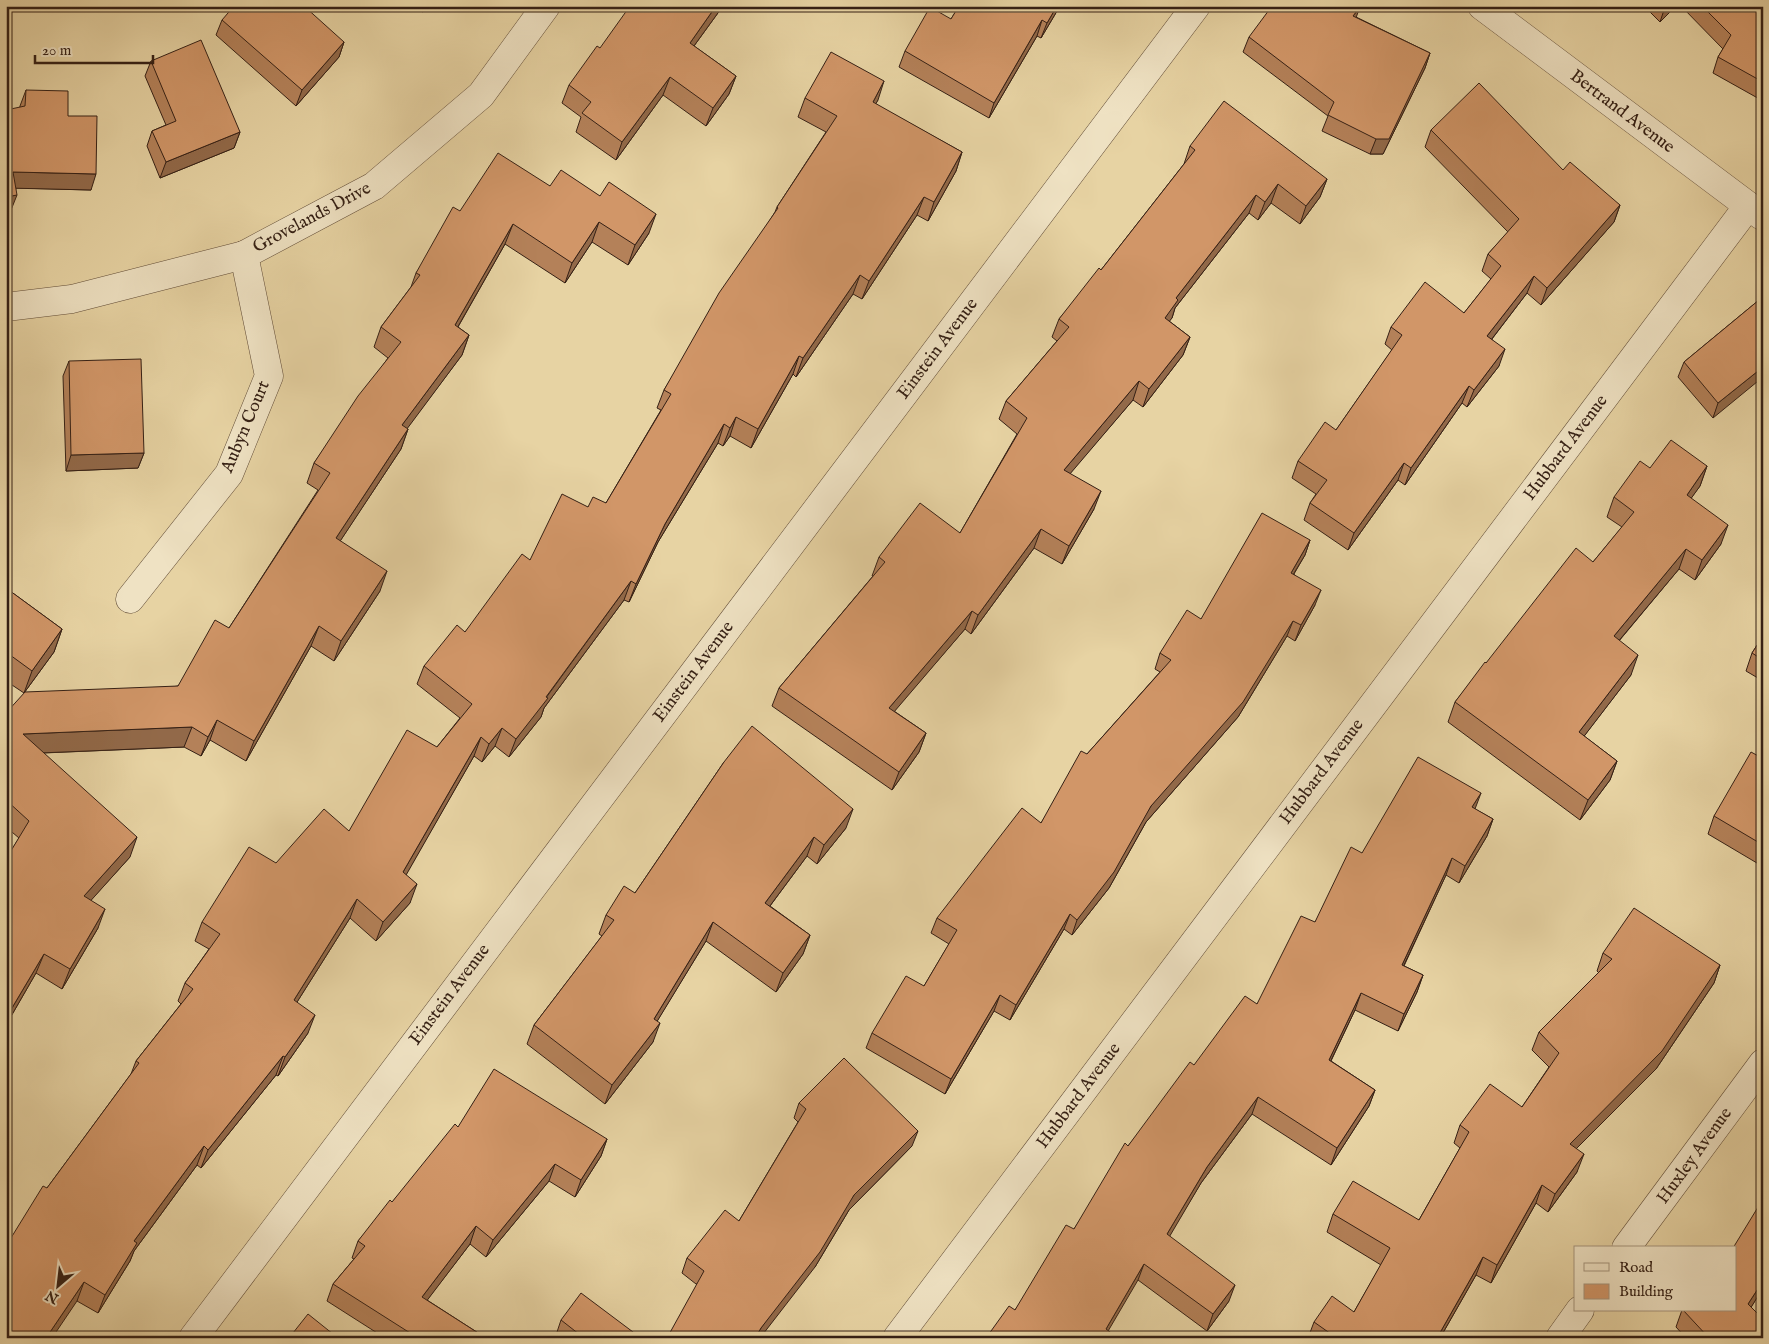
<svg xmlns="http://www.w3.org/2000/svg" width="1769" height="1344" viewBox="0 0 1769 1344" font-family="'IM FELL English',serif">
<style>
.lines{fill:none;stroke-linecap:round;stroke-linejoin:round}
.street-casing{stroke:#624d38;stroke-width:29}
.street{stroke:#efe2c3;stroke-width:28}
.wall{fill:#b48159;stroke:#352015}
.shaded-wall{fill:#926949;stroke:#352015}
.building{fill:#d19668;stroke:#352015}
.labels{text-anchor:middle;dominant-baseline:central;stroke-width:5;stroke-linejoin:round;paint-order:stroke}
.street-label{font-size:18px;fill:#352015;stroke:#efe2c3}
</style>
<rect width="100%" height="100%" fill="#e7d3a3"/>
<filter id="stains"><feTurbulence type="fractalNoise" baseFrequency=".004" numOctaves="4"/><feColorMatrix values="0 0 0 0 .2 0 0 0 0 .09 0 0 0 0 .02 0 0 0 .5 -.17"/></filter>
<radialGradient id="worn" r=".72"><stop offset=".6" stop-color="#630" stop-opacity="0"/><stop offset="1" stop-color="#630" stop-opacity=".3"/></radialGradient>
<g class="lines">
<!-- street casing -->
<g class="street-casing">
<g id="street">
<polyline points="1482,6 1762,216"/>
<polyline points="6,307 72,299 244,255 374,186 481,95 546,6"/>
<polyline points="130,599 229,474 269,376 244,255"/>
<polyline points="1626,1248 1763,1063"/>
<polyline points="193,1338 1196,6"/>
<polyline points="897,1338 1748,206"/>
<polyline points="1560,1338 1580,1310"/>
</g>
</g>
<!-- street -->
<use href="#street" class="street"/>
</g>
<!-- wall -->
<g class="wall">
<polygon points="412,6 426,6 423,12"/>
<polygon points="723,6 694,46 736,76 729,94 706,126 663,95 616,160 576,132 581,117 562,103 569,85"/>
<polygon points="959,6 1060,6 1041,38 1037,36 989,118 899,67 905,51 951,19"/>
<polygon points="1644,6 1676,6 1660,22"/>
<polygon points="1681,6 1763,6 1763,101 1713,73 1718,57 1723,49"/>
<polygon points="1356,17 1430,53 1425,68 1383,154 1370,154 1322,131 1328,116 1243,52 1249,37"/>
<polygon points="222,20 344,42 339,57 296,106 216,35"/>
<polygon points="151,61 240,132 234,148 160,178 147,146 152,131 166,125 145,76"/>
<polygon points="26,90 68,116 91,190 16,188 11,210 20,106"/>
<polygon points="805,98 878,100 875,104 962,152 956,171 928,221 917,215 862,299 853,294 796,377 793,374 751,448 730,436 723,446 718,443 658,542 629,602 624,600 544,708 541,717 509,757 495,746 482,762 474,756 406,874 410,903 376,941 350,918 297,1002 308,1033 278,1076 276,1075 201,1168 197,1165 134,1251 130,1261 98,1313 77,1301 47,1188 131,1074 136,1061 181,1004 178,1001 185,983 209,949 195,941 202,922 276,863 349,831 437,747 460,718 417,684 424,666 465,632 530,560 588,507 606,503 661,410 657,408 664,390 775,212 777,207 826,132 798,117"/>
<polygon points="1431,130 1563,170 1620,205 1614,222 1541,305 1527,293 1492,339 1499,366 1467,407 1462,403 1405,485 1398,480 1348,550 1304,520 1310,503 1316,494 1292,478 1298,461 1336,430 1392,350 1385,344 1391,327 1464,313 1491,279 1482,271 1488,254 1508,232 1425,147"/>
<polygon points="1190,146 1327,179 1320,197 1300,224 1271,203 1258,220 1249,213 1175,308 1172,318 1169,321 1190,337 1183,355 1143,407 1133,400 1070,473 1094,509 1062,564 1034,548 971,634 965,629 894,711 926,733 919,752 892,790 772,706 779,688 873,576 872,576 879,557 960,533 1017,434 999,419 1006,401 1057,341 1052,337 1059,319 1101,270 1184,164"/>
<polygon points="550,186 649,233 628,265 592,242 565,283 505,244 458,327 469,335 462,355 407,428 408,429 401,449 340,541 380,591 334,661 311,646 246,761 210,740 201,756 184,747 43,753 130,857 91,900 98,928 62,989 36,973 6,1025 6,859 19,838 6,827 6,713 178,686 229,628 318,490 307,483 314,463 388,358 374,347 381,327 411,287 416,273 460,211"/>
<polygon points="1759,300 1713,418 1678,377 1684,362"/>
<polygon points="69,361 144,453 138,468 66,471 63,376"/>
<polygon points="1707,466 1700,486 1691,498 1721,544 1695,580 1679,569 1619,641 1631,675 1584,736 1617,761 1610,780 1580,820 1448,722 1455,702 1486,663 1593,562 1622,527 1607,517 1614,497 1650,468"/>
<polygon points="1310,540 1305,555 1294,574 1315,605 1295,641 1287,636 1238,717 1146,822 1109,888 1072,935 1064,929 1010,1020 994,1011 945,1094 866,1048 872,1033 924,986 949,944 931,933 937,918 1041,823 1087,754 1160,672 1155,669 1160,653 1201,619"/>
<polygon points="6,588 62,629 54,652 24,693 6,681"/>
<polygon points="1763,636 1763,681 1746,671 1752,653"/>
<polygon points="1763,757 1763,864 1762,866 1708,834 1714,816"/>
<polygon points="724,762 846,828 817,864 807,856 770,906 810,935 803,954 776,992 706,941 657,1021 653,1042 605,1104 527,1044 534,1025 602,936 599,934 606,915 635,893"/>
<polygon points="1475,809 1493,819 1487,836 1459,883 1446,875 1404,966 1423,975 1417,992 1398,1031 1355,1010 1331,1061 1375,1090 1369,1106 1331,1165 1252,1114 1201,1183 1169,1236 1229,1301 1207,1331 1138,1280 1015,1310 1074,1229 1128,1146 1194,1065 1257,1004 1315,922 1362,853"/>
<polygon points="1603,953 1720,965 1714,983 1656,1069 1576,1149 1577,1172 1548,1212 1536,1203 1491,1283 1476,1275 1440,1338 1308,1338 1314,1322 1354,1312 1381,1265 1327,1232 1333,1214 1419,1220 1460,1148 1454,1143 1460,1125 1522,1107 1549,1067 1532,1050 1539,1032 1599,973 1597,971"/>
<polygon points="799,1103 912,1146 849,1210 815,1267 696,1284 682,1273 687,1258 739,1221 798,1122 794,1118"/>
<polygon points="458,1127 607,1139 601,1156 575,1197 549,1181 486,1257 470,1244 427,1300 486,1338 385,1338 327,1301 333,1284 354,1259 352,1258 358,1241"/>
<polygon points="1763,1199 1763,1288 1751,1307 1763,1338 1686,1338 1676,1327 1682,1310 1735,1310"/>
<polygon points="561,1320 641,1338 559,1338 556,1335"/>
</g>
<!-- shaded-wall -->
<g class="shaded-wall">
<polygon points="716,6 723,6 683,61 690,43"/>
<polygon points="1057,6 1060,6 1041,38 1047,23"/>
<polygon points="1666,6 1676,6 1660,22 1665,7"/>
<polygon points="1360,7 1354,23 1353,16"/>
<polygon points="1042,20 1037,36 989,118 994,103"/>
<polygon points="344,42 339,57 296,106 302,90"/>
<polygon points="1430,53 1425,68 1383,154 1370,154 1376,139"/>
<polygon points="736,76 729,94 706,126 713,108"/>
<polygon points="670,77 663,95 616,160 622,142"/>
<polygon points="884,81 878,100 866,121 873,102"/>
<polygon points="240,132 234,148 160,178 166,162"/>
<polygon points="962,152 956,171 928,221 934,202"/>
<polygon points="13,172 96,174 91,190 7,188"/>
<polygon points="1327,179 1320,197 1300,224 1306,206"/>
<polygon points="1278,184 1271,203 1258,220 1265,202"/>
<polygon points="17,195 11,210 6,211 6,197"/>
<polygon points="1256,195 1249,213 1175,308 1172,318 1158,336 1165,318 1176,298"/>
<polygon points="924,197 917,215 862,299 869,281"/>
<polygon points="1620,205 1614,222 1541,305 1547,288"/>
<polygon points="656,214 649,233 628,265 635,245"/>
<polygon points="599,222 592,242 565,283 572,263"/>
<polygon points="513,224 505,244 448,344 455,325"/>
<polygon points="860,275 853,294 796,377 803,358"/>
<polygon points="1534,276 1527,293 1481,353 1487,336"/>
<polygon points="469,335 462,355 395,445 402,425"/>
<polygon points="1190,337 1183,355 1143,407 1149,389"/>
<polygon points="1505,349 1499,366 1467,407 1474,390"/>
<polygon points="799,356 793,374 751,448 758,429"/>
<polygon points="1763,367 1763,377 1713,418 1718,403"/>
<polygon points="1139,381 1133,400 1058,488 1064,470"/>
<polygon points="1469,386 1462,403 1405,485 1411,468"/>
<polygon points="736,417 730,436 723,446 730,428"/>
<polygon points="724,424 718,443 658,542 629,602 636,584 665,524"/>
<polygon points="408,429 401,449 329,558 336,538"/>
<polygon points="144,453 138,468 66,471 71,455"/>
<polygon points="1404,463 1398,480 1348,550 1354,533"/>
<polygon points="1707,466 1700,486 1680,514 1687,495"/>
<polygon points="1101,491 1094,509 1062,564 1069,546"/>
<polygon points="1728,525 1721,544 1695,580 1702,560"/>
<polygon points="1041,529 1034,548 971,634 978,615"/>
<polygon points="1310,540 1305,555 1285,588 1291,573"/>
<polygon points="1686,549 1679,569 1606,656 1614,636"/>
<polygon points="387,571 380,591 334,661 341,641"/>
<polygon points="631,581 624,600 544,708 541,717 509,757 516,739"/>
<polygon points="1321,590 1315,605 1295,641 1301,625"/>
<polygon points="972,611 965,629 882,726 889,708"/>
<polygon points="1293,621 1287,636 1238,717 1146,822 1109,888 1072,935 1077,920 1151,806"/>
<polygon points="319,626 311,646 246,761 254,741"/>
<polygon points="62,629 54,652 24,693 32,671"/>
<polygon points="1638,655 1631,675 1572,752 1579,732"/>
<polygon points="217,720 210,740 201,756 208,737"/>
<polygon points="192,727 184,747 15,754 23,734"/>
<polygon points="502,728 495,746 482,762 489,744"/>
<polygon points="926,733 919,752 892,790 899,772"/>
<polygon points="481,737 474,756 397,891 403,872"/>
<polygon points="1617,761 1610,780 1580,820 1588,800"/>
<polygon points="1481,793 1475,809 1472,807"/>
<polygon points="853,809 846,828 817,864 824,845"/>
<polygon points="1493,819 1487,836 1459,883 1465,866"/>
<polygon points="137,837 130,857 77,916 84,896"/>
<polygon points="814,837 807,856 758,922 765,903"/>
<polygon points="1452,858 1446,875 1396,982 1402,965"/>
<polygon points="417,884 410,903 376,941 383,922"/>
<polygon points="357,899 350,918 287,1018 294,1000"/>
<polygon points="105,909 98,928 62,989 70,969"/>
<polygon points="1070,914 1064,929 1010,1020 1016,1005"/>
<polygon points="713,922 706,941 647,1038 654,1019"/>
<polygon points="810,935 803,954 776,992 783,973"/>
<polygon points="44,954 36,973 6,1025 6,1018"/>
<polygon points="1720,965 1714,983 1656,1069 1563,1162 1570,1144"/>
<polygon points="1423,975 1417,992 1398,1031 1404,1014"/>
<polygon points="1361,993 1355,1010 1323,1077 1329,1060"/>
<polygon points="1000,995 994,1011 945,1094 951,1079"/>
<polygon points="315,1015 308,1033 278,1076 285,1057"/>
<polygon points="660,1023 653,1042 605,1104 612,1085"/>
<polygon points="283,1056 276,1075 201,1168 208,1150"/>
<polygon points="1375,1090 1369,1106 1331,1165 1337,1148"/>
<polygon points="1258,1097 1252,1114 1201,1183 1161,1251 1167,1234 1207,1167"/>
<polygon points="918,1131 912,1146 849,1210 815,1267 760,1338 755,1338 761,1328 854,1195"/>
<polygon points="607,1139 601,1156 575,1197 581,1180"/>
<polygon points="204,1146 197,1165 134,1251 130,1261 98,1313 105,1295 134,1241"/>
<polygon points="1584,1154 1577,1172 1548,1212 1555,1194"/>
<polygon points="555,1164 549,1181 486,1257 493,1240"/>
<polygon points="1542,1185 1536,1203 1491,1283 1497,1265"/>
<polygon points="476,1226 470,1244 416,1315 422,1297"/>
<polygon points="1483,1257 1476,1275 1440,1338 1437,1338"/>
<polygon points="1144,1264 1138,1280 1104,1338 1106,1329"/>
<polygon points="1763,1281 1763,1288 1742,1322 1748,1304"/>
<polygon points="84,1282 77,1301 52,1338 46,1338"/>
<polygon points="1235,1285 1229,1301 1207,1331 1213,1314"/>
</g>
<!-- building -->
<g class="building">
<polygon points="234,6 304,6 344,42 302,90 222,20"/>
<polygon points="630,6 716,6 690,43 736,76 713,108 670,77 622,142 582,113 591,102 569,85 597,46 600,48"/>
<polygon points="959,6 1057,6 1047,23 1042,20 994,103 905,51 930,7 951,19"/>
<polygon points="1272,6 1359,6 1360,7 1353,16 1430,53 1389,139 1376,139 1328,115 1334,102 1249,37"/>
<polygon points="1702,6 1763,6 1763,82 1718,57 1731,35"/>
<polygon points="201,40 240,132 166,162 152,131 176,121 151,61"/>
<polygon points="831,52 884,81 873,102 962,152 934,202 924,197 869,281 860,275 803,358 799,356 758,429 736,417 730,428 724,424 665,524 636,584 631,581 546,697 548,698 516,739 502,728 489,744 481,737 403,872 417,884 383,922 357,899 294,1000 315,1015 285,1057 283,1056 208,1150 204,1146 134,1241 137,1243 105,1295 84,1282 46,1338 6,1338 6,1246 43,1186 47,1188 139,1063 136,1061 193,989 185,983 220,934 202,922 249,847 276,863 324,809 349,831 407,730 437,747 472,704 424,666 457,625 465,632 522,554 530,560 562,494 588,507 593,497 606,503 671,394 664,390 719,293 778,208 777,207 837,116 805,98"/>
<polygon points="1479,83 1563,170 1570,162 1620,205 1547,288 1534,276 1487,336 1505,349 1474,390 1469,386 1411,468 1404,463 1354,533 1310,503 1327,480 1298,461 1325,422 1336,430 1402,335 1391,327 1425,282 1464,313 1501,266 1488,254 1519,219 1431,130"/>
<polygon points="26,90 68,91 68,116 97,116 96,174 13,172 17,195 6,197 6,110 25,106"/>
<polygon points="1224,101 1327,179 1306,206 1278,184 1265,202 1256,195 1176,298 1178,300 1165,318 1190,337 1149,389 1139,381 1064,470 1101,491 1069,546 1041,529 978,615 972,611 889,708 926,733 899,772 779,688 885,562 879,557 920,503 960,533 1027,418 1006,401 1069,327 1059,319 1099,268 1101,270 1195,150 1190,146"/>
<polygon points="498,153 550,186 561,170 600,196 609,182 656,214 635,245 599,222 572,263 513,224 455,325 469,335 402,425 408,429 336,538 387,571 341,641 319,626 254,741 217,720 208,737 192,727 23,734 137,837 84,896 105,909 70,969 44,954 6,1018 6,859 29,821 6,800 6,779 11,775 6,771 6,713 25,692 178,686 215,620 229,628 330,473 314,463 358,396 401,342 381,327 420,275 416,273 453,207 460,211"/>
<polygon points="1759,300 1763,304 1763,367 1718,403 1684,362"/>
<polygon points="141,359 144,453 71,455 69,361"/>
<polygon points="1671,440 1707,466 1687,495 1728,525 1702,560 1686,549 1614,636 1638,655 1579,732 1617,761 1588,800 1455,702 1485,662 1486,663 1576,548 1593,562 1634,512 1614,497 1640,461 1650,468"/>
<polygon points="1262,513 1310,540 1291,573 1321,590 1301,625 1293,621 1243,702 1151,806 1114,872 1077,920 1070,914 1016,1005 1000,995 951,1079 872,1033 906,976 924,986 957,930 937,918 1022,808 1041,823 1081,751 1087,754 1171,660 1160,653 1187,610 1201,619"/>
<polygon points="6,588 62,629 32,671 6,652"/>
<polygon points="1763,636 1763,660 1752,653"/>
<polygon points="752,726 853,809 824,845 814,837 765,903 810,935 783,973 713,922 654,1019 660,1023 612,1085 534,1025 614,920 606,915 624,886 635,893 724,762"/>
<polygon points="1751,752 1762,758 1763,757 1763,845 1714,816"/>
<polygon points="1418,757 1481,793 1472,807 1493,819 1465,866 1452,858 1402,965 1423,975 1404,1014 1361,993 1329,1060 1375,1090 1337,1148 1258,1097 1207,1167 1167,1234 1235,1285 1213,1314 1144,1264 1106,1329 1118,1338 986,1338 1009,1306 1015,1310 1066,1225 1074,1229 1125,1143 1128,1146 1190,1062 1194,1065 1245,996 1257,1004 1301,916 1315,922 1351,847 1362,853"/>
<polygon points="1634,908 1720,965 1662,1051 1570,1144 1584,1154 1555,1194 1542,1185 1497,1265 1483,1257 1437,1338 1328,1338 1331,1334 1314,1322 1332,1296 1354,1312 1390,1248 1333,1214 1353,1181 1419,1220 1469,1132 1460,1125 1490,1084 1522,1107 1559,1053 1539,1032 1612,959 1603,953"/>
<polygon points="844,1058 918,1131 854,1195 820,1252 761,1328 755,1338 667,1338 704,1271 687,1258 725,1210 739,1221 806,1109 799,1103"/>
<polygon points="494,1069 607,1139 581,1180 555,1164 493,1240 476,1226 422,1297 486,1338 418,1338 333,1284 365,1246 358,1241 390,1200 392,1202 455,1124 458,1127"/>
<polygon points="1763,1199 1763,1281 1748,1304 1763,1319 1763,1338 1709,1338 1683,1310 1735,1310 1735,1248 1733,1248"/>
<polygon points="581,1293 641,1338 584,1338 561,1320"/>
<polygon points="308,1314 338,1338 289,1338"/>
</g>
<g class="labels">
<!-- street labels -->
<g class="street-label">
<text transform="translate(1622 112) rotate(37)">Bertrand Avenue</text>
<text transform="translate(312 218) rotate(-28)">Grovelands Drive</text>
<text transform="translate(938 349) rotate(-53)">Einstein Avenue</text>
<text transform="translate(246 427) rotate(-67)">Aubyn Court</text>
<text transform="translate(1566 448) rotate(-53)">Hubbard Avenue</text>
<text transform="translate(694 672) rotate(-53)">Einstein Avenue</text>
<text transform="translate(1322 772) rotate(-53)">Hubbard Avenue</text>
<text transform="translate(450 995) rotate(-53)">Einstein Avenue</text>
<text transform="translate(1079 1096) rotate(-53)">Hubbard Avenue</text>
<text transform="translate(1695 1156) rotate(-54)">Huxley Avenue</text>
</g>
</g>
<!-- margin -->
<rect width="1769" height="1344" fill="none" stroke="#e7d3a3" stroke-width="25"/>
<rect x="8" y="8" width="1754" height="1329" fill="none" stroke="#352015" stroke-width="2.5"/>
<rect x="12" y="12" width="1744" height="1319" fill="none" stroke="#352015"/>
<!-- legend -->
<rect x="1574" y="1246" width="162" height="65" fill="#efe2c3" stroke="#a5947d"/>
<rect x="1584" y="1263" width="25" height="8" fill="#efe2c3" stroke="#a5947d"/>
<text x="1619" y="1272" font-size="15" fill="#352015">Road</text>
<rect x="1584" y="1284" width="25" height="15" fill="#d19668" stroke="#a5947d"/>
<text x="1619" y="1296" font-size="15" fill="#352015">Building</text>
<!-- north arrow -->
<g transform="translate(58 1286) rotate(208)" stroke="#efe2c3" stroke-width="4" paint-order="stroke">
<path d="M0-4L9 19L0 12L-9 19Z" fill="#352015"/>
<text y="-8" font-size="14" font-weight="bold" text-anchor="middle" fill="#352015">N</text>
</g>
<!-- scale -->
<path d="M35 55v8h118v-8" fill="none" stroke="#352015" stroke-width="2.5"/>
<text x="42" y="55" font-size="15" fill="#352015" stroke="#efe2c3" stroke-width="4" paint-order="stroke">20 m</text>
<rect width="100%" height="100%" filter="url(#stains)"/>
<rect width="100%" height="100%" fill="url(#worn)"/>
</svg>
